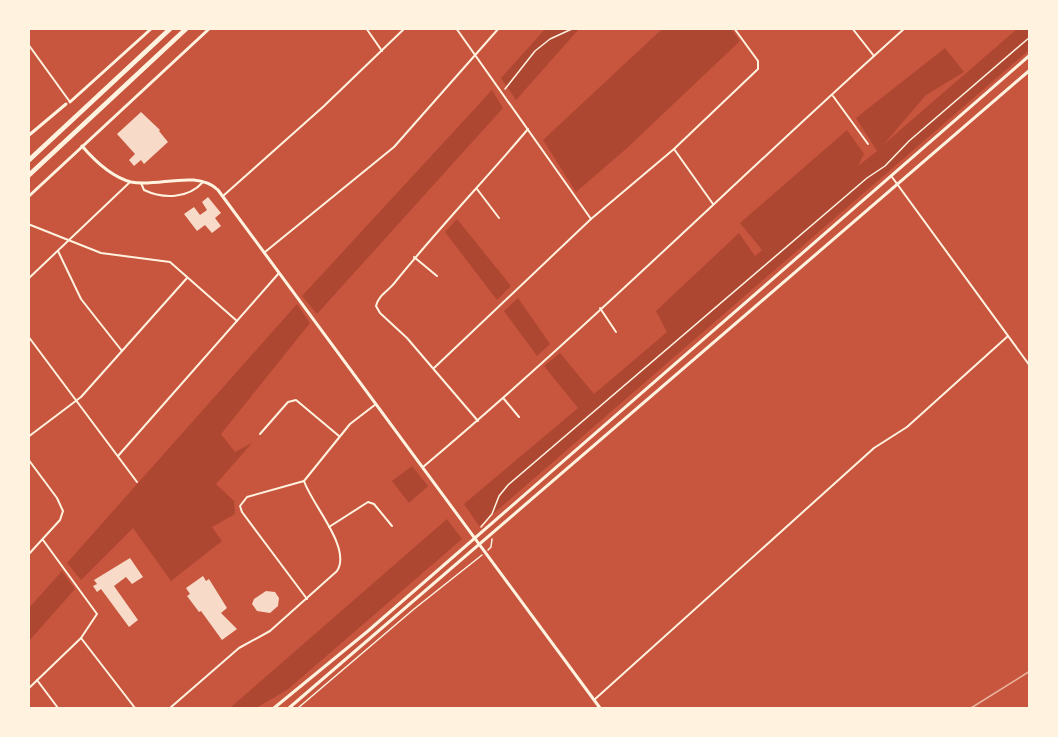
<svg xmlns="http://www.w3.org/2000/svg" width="1058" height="737" viewBox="0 0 1058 737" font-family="'Varela Round',sans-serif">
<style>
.green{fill:#ae4732}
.building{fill:#f7dbc8}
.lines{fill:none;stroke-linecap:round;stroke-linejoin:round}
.path{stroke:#fff3e0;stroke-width:1.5}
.minor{stroke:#fff3e0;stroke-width:2}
.tertiary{stroke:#fff3e0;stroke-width:3}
.secondary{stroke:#fff3e0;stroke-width:3}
.motorway{stroke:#fff3e0;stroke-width:4.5}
.rail{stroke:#e9b49f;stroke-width:1.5}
</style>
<rect width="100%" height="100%" fill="#c8553d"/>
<!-- green -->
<g class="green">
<polygon points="545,29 579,29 516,100 501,78"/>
<polygon points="662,29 731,29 740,41 626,149 576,192 543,140"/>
<polygon points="1017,29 1029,29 1029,50 479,526 464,504 578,408 544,366 560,353 594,394 667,332 656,311 739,233 755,256 762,250 740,223 847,130 864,154 858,166 877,151 856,118 945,48 964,72 926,95 884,144"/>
<polygon points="492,90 503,108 317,314 302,296"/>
<polygon points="457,219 511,286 497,300 445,232"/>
<polygon points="518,298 550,344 537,356 504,311"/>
<polygon points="297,304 310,323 221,434 235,452 252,443 216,484 234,501 235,514 212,527 222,541 171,581 133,528 81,580 67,563"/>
<polygon points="412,466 428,486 409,503 392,481"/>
<polygon points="447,519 462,539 287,690 256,708 230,708"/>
<polygon points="62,571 75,589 29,641 29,608"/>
</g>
<!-- building -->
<g class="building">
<polygon points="141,112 160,130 159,131 168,142 144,164 141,160 134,166 129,160 135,154 117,134"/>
<polygon points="208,197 221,213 215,218 221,226 212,233 205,225 197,231 184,214 194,207 200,215 207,210 202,202"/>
<polygon points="130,558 143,577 132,584 126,577 114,586 138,620 129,627 101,589 97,592 93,586 97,584 94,580"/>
<polygon points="203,576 206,581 209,579 227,608 221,613 237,629 222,640 201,611 199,612 187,596 190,594 186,588"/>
<polygon points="266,591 275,592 279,598 278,606 270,613 257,611 252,604 254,599"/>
</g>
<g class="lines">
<!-- path -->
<g class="path">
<polyline points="505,89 535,51 550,39 574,28"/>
<polyline points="481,527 492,514 499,496 508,485 867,178 885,166 909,141 1030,37"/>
<polyline points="488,550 491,547 492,539"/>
<polyline points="298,708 414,609 482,555"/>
</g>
<!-- minor -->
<g class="minor">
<polyline points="366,28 382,51"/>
<polyline points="456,28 591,219"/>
<polyline points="852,28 874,56"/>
<polyline points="28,44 70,102"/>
<polyline points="833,96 868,144"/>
<polyline points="674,149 713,204"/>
<polyline points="892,177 1030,366"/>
<path d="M141,183L144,190C163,199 188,199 203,182"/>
<polyline points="477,189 499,218"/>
<polyline points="223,196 324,106 405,28"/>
<polyline points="28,224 101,253 170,262 237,321"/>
<polyline points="58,251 81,299 122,351"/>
<polyline points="265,252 394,147 499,28"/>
<polyline points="414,257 437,276"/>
<polyline points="28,279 130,182"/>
<polyline points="600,308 616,332"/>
<polyline points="28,336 137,482"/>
<polyline points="434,368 591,219 674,149 758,69 758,61 734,28"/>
<polyline points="504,399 519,417"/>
<path d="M478,421L407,338L380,313L376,306C378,295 390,290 396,281C438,229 485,180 528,129"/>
<polyline points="260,434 288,402 296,400 339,436"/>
<polyline points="28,437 81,397 187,278"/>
<polyline points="118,456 279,273"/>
<polyline points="28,459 57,498 63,511 60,520 28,555"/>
<path d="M423,467C589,327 743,173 905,28"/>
<polyline points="304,481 247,497 240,506 242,512 307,599"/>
<polyline points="329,527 368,502 374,504 392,526"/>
<polyline points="81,638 135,708"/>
<polyline points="37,680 58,708"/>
<polyline points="28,689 81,638 97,614 43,540"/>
<polyline points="594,700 874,448 907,427 1008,336"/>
<path d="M170,708L239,648L270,631L337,571C352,548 312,505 304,481L350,424L376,404"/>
</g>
<!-- tertiary -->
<path class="tertiary" d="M82,146C94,160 112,177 131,182C157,188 196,169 218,190L600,708"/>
<!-- secondary -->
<g class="secondary">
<polyline points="70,102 152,28"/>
<polyline points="28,136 66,104"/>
<polyline points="28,197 210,28"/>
<polyline points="274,708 368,631 1030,55"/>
<polyline points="289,708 1030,70"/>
</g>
<!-- motorway -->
<g class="motorway">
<polyline points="28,161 171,28"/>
<polyline points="28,176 187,28"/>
</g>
<!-- rail -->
<polyline class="rail" points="971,708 1030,671"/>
</g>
<!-- border -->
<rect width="1058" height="737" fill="none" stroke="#fff3e0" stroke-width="60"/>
</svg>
